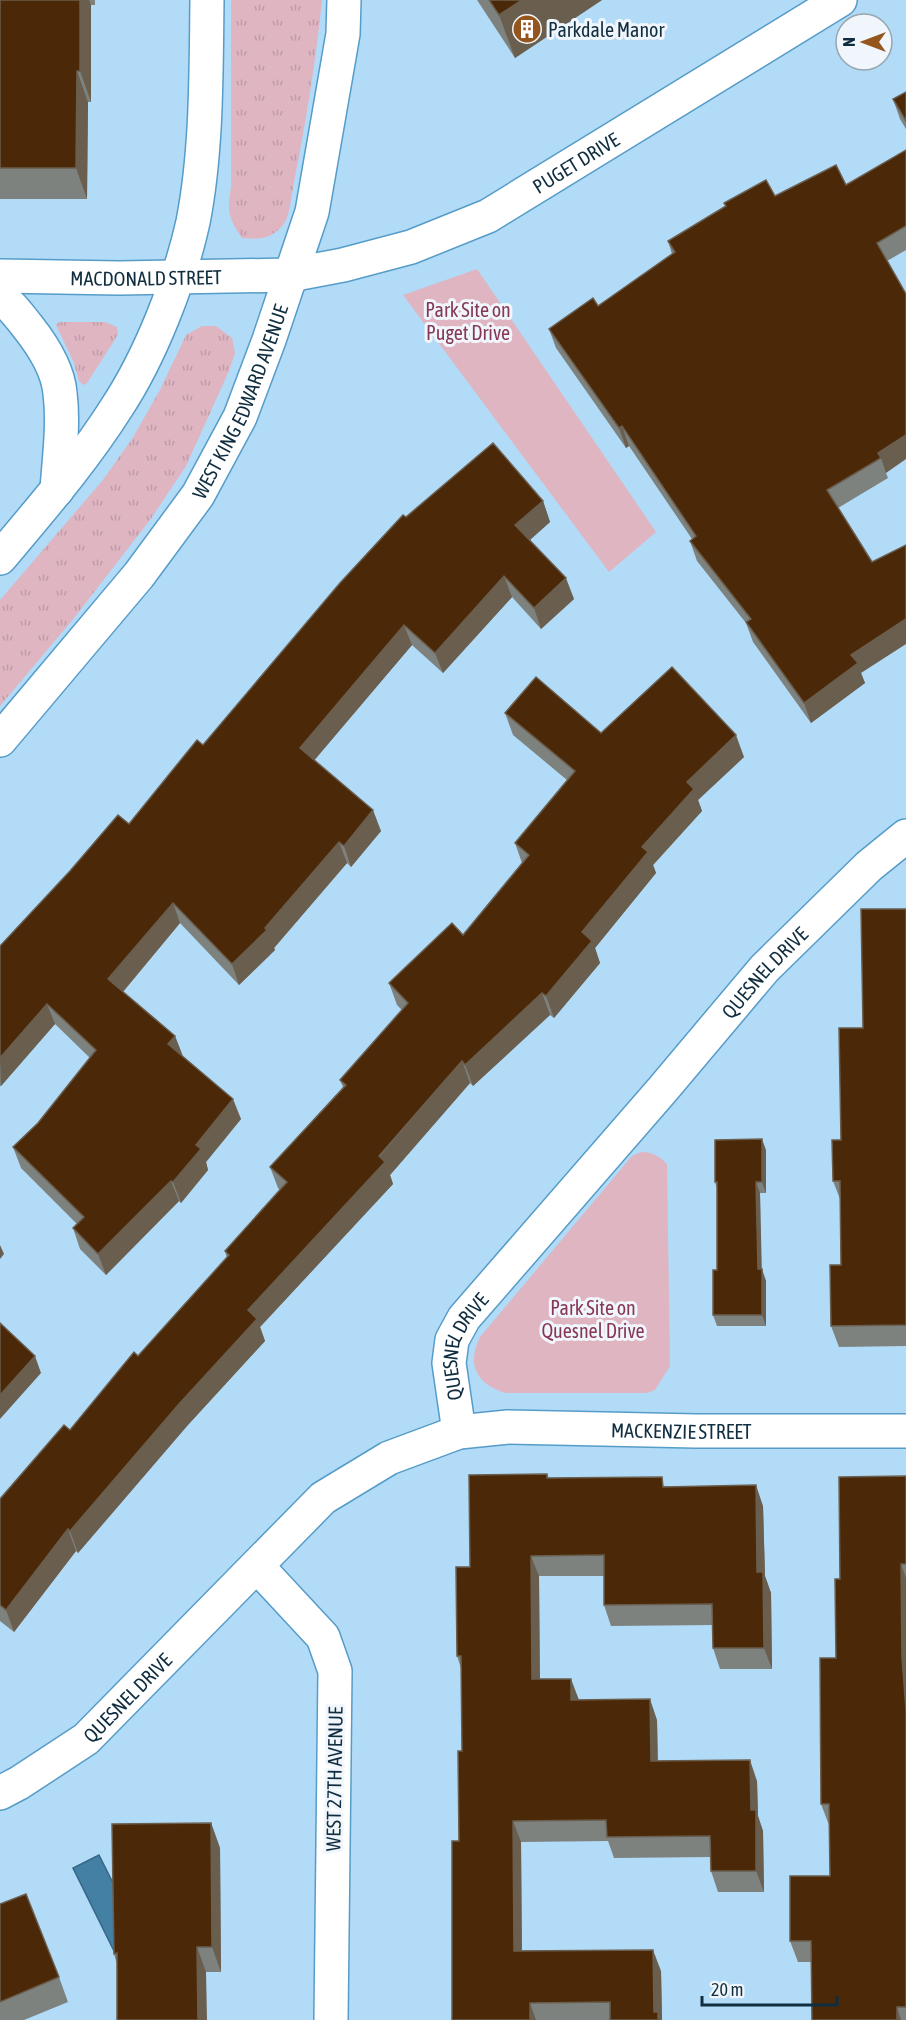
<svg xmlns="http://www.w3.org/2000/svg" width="906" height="2020" viewBox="0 0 906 2020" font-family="'Asap Condensed',sans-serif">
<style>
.grass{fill:url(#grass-tufts)}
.park{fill:#dfb5c2}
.water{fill:#447fa4;stroke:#356786;stroke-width:1.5}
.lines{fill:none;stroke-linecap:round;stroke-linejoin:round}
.street-casing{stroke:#569cc8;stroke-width:36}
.secondary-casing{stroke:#569cc8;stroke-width:36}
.street{stroke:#fff;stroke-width:33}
.secondary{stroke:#fff;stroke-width:33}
.wall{fill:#7e827f}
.shaded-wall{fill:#6a5e4f}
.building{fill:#4b2807;stroke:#6a5e4f;stroke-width:1.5}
.labels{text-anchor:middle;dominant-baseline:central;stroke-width:6;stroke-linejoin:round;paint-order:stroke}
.poi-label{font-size:20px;fill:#112e40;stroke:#f0f6fb;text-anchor:start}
.street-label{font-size:20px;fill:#112e40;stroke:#f0f6fb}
.park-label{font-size:20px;fill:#873756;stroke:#f0f6fb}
</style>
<defs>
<pattern id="grass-tufts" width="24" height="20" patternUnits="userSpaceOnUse" patternTransform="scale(1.5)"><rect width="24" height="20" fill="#dfb5c2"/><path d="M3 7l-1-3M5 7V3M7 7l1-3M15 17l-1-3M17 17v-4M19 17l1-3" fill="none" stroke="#be9ca8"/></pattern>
</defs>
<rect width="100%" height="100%" fill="#b2dbf7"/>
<!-- grass -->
<g class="grass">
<path d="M231,0H322C316,61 306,121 294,182C292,191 290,214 285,222C273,239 261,240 242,238C228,218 227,210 231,187Z"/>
<polygon points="59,322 105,322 117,327 118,334 114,341 87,383 83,385 79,381 74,363 56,325"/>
<polygon points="202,326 216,326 232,338 235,353 229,371 186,466 150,520 74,618 0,706 0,600 102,481 132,439 160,390 186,335"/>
</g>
<!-- park -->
<g class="park">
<polygon points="477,269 656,532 609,572 403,295"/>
<path d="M641,1152C653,1152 659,1156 667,1164L670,1366L655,1390L647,1393H505C477,1384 466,1365 480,1337L632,1156Z"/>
</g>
<!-- water -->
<polygon class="water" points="99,1855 141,1939 115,1953 73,1868"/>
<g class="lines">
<!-- street casing -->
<g class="street-casing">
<g id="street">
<path id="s1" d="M459,1432L449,1363L452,1340L464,1318L663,1089L764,969L869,866L906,836"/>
<polyline points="257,1566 323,1637 335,1671 331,2020"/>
</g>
</g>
<!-- secondary casing -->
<g class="secondary-casing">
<g id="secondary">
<path id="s2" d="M0,276L119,278L290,275L343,265L411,247L488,216L840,0"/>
<path d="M0,297C12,305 19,316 28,327C43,346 58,370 60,393C64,425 59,459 57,490"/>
<path d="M0,558C41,509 83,461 117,407C150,357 180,281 193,222C207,151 206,72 207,0"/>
<path id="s3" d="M0,740L139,575L198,495L240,417L269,340L312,212L343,34L344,0"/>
<path id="s4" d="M0,1793L19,1783L86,1739L323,1498L389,1458L459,1432L508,1427L696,1431H906"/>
</g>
</g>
<!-- street -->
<use href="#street" class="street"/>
<!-- secondary -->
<use href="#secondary" class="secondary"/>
</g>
<!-- wall -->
<g class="wall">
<polygon points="0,0 95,0 95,5 91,5 91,102 88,102 87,199 0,199"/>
<polygon points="477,0 602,0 515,58"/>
<polygon points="906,92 906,129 900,119 893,99"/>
<polygon points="906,150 906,250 887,261 886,473 888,478 838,508 861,673 865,683 811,723 753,642 746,623 697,561 690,541 692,539 629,446 626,448 556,348 549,329 598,306 672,254 668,241 726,207 724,203 846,185"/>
<polygon points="543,501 550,522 530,540 574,599 541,629 512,597 443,673 412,645 314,760 381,831 351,867 347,863 274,948 275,950 239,985 180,923 123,992 175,1036 183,1056 241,1119 206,1162 208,1170 181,1203 179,1201 106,1275 80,1249 73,1228 77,1224 21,1168 13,1147 38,1123 90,1058 55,1024 1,1086 0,1086 0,946 129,824 203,745 406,517"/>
<polygon points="505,713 601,733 744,757 698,800 702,811 653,865 656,873 595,948 600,963 554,1018 550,1015 473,1086 470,1083 390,1175 393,1184 260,1327 265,1341 187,1426 78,1553 76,1551 14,1632 0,1621 0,1499 70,1430 227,1258 225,1251 280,1190 278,1188 270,1167 343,1087 340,1080 402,1010 397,1005 389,983 463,935 522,863 515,843 567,780 513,735"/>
<polygon points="906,909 906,1346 839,1347 831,1326 841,1265 840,1199 833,1181 863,1028"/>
<polygon points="766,1150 766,1193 760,1193 761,1269 766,1281 766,1326 717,1326 713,1315 717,1270 717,1188 715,1182"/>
<polygon points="547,1474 549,1478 666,1486 763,1506 765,1576 771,1593 772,1669 720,1669 713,1648 713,1625 611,1626 604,1605 604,1576 539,1576 540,1679 579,1700 657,1720 658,1761 757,1781 758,1816 763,1831 764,1892 718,1892 711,1871 710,1857 614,1858 608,1841 521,1842 522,1951 661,1971 662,2020 452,2020 462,1751 461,1668 457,1656 470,1567"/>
<polygon points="906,1476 906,2020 812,2020 811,1962 798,1962 790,1941 830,1876 830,1825 829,1825 821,1804 836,1658 840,1579"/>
<polygon points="211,1823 220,1848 221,1972 206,1972 117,1964 114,1954"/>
<polygon points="0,1904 59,1977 68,2002 24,2020 0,2020"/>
</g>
<!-- shaded-wall -->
<g class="shaded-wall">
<polygon points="80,0 89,0 91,5 91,102 80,71"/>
<polygon points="522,0 602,0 515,58 499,15"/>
<polygon points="77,71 88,102 87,199 76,168"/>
<polygon points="622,426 629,446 626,448 619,428"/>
<polygon points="906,435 906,459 886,473 881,458 878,453"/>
<polygon points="543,501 550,522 523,546 515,525"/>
<polygon points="504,576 512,597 443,673 435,653"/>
<polygon points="566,578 574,599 541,629 534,608"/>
<polygon points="906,619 906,644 861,673 865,683 811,723 804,703 851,655"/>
<polygon points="404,625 412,645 307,769 300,748"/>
<polygon points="736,735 744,757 698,800 702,811 653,865 656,873 595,948 600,963 554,1018 546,996 582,932 687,782"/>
<polygon points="373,810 381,831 351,867 344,846"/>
<polygon points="339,842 347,863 274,948 275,950 239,985 232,964 265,928"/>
<polygon points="173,903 180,923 116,1000 108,979"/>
<polygon points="542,993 550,1015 473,1086 465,1065"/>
<polygon points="47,1004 55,1024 1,1086 0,1058"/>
<polygon points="175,1036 183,1057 168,1044"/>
<polygon points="462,1061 470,1083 390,1175 393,1184 260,1327 265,1341 187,1426 78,1553 70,1531 248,1310"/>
<polygon points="233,1099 241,1119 206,1162 208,1170 181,1203 173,1182 196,1145"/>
<polygon points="762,1139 766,1150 766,1193 762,1182"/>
<polygon points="171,1181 179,1201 106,1275 98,1254"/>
<polygon points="756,1182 760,1193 762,1277 762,1269 766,1281 766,1326 762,1315 758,1269"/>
<polygon points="0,1245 4,1254 0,1259"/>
<polygon points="35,1356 41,1373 0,1419 0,1395"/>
<polygon points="756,1485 763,1506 765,1576 771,1593 772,1669 764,1648 757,1572"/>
<polygon points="68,1529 76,1551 14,1632 6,1610"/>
<polygon points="531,1556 539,1576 540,1700 532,1679"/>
<polygon points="901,1564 906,1578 906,1710 902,1657"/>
<polygon points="571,1679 579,1700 571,1700"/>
<polygon points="650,1699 657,1720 658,1782 651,1761"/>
<polygon points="750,1760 757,1781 758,1816 763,1831 764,1892 756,1871 751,1810"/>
<polygon points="513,1821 521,1842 522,1972 514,1951"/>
<polygon points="211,1823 220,1848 221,1972 212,1947"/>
<polygon points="197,1947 206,1972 207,2020 198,2020"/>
<polygon points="653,1950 661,1971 662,2020 657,2020 654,2012"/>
<polygon points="530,2003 536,2020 530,2020"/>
<polygon points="897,2007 901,2020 897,2020"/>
</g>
<!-- building -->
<g class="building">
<polygon points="0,0 80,0 80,71 77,71 76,168 0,168"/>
<polygon points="489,0 522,0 499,15"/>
<polygon points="906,92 906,121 893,99"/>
<polygon points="906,150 906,226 877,243 906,294 906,435 878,453 881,458 827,490 872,562 906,545 906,619 851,655 858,663 804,703 746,622 751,619 690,541 696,536 622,426 619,428 549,329 593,298 598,306 675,252 668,241 726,206 724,203 766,180 775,196 836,165 846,185"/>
<polygon points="493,443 543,501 515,525 566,578 534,608 504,576 435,653 404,625 300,748 373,810 344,846 339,842 265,928 267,930 232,964 173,903 108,979 175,1036 168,1044 233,1099 196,1145 201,1149 173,1182 171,1181 98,1254 73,1228 84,1217 13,1147 38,1123 96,1050 47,1004 0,1058 0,946 70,871 118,815 129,824 197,740 203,745 340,583 403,515 406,517"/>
<polygon points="672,667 736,735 687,782 694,789 642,847 648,852 582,932 592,941 546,996 542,993 465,1065 462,1061 379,1156 385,1162 248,1310 257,1319 179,1404 70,1531 68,1529 6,1610 0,1605 0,1499 64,1425 70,1430 134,1352 138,1356 229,1255 225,1251 287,1182 270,1167 346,1085 340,1080 408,1003 389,983 452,923 463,935 529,855 515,843 575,771 505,713 536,677 601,733"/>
<polygon points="861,909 906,909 906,1325 831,1326 830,1265 841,1265 840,1181 833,1181 832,1140 841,1140 839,1028 863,1028"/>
<polygon points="762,1139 762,1182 756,1182 758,1269 762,1269 762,1315 713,1315 713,1270 717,1270 717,1182 715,1182 715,1140"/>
<polygon points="0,1323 35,1356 0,1395"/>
<polygon points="547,1474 547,1478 662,1477 663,1487 756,1485 757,1572 763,1572 764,1648 713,1648 712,1604 604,1605 604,1555 531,1556 532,1679 571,1679 571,1700 650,1699 651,1761 750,1760 751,1810 756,1810 756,1871 711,1871 710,1836 607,1837 606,1820 513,1821 514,1951 653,1950 654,2012 658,2012 658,2020 610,2020 610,2002 530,2003 530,2020 452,2020 452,1841 459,1841 458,1751 462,1751 461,1656 457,1656 456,1567 470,1567 469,1475"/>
<polygon points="906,1476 906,1564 901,1564 902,1657 906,1710 906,2007 897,2007 897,2020 812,2020 811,1941 790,1941 790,1876 830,1876 829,1804 821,1804 820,1658 836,1658 835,1579 840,1579 839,1477"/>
<polygon points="211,1823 212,1947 197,1947 198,2020 117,2020 117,1953 114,1954 112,1824"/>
<polygon points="26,1894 59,1977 0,2002 0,1904"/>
</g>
<!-- icons -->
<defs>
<g id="building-disc" transform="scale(1.5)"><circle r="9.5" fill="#95561d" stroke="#f0f6fb"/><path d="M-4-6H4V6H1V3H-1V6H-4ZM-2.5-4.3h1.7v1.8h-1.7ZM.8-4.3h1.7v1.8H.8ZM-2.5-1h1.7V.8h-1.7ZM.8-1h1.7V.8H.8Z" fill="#fff"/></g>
</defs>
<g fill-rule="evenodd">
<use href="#building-disc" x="527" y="29"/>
</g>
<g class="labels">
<!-- poi labels -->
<g class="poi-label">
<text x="548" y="29">Parkdale Manor</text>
</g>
<!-- street labels -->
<g class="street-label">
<text stroke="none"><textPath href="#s2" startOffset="600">PUGET DRIVE</textPath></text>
<text stroke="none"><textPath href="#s2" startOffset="146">MACDONALD STREET</textPath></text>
<text stroke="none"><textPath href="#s3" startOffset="418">WEST KING EDWARD AVENUE</textPath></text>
<text stroke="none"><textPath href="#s1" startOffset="576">QUESNEL DRIVE</textPath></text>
<text stroke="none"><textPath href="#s1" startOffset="90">QUESNEL DRIVE</textPath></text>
<text stroke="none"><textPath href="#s4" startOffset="814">MACKENZIE STREET</textPath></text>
<text stroke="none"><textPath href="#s4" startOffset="160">QUESNEL DRIVE</textPath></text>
<text transform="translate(334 1779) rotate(-89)">WEST 27TH AVENUE</text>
</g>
<!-- park labels -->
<g class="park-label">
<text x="468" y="309">Park Site on<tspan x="468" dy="23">Puget Drive</tspan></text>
<text x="593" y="1307">Park Site on<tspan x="593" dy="23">Quesnel Drive</tspan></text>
</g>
</g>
<!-- north arrow -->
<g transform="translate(864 42) rotate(270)"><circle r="28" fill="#f0f6fb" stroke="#97a6b0" stroke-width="1.5"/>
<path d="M0-4.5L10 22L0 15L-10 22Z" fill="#95561d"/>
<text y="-9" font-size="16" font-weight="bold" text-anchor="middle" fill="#112e40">N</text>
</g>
<!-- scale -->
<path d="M702 1996v9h135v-9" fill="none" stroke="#112e40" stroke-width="3"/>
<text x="711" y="1996" font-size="18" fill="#112e40" stroke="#f0f6fb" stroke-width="4.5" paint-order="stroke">20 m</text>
</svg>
